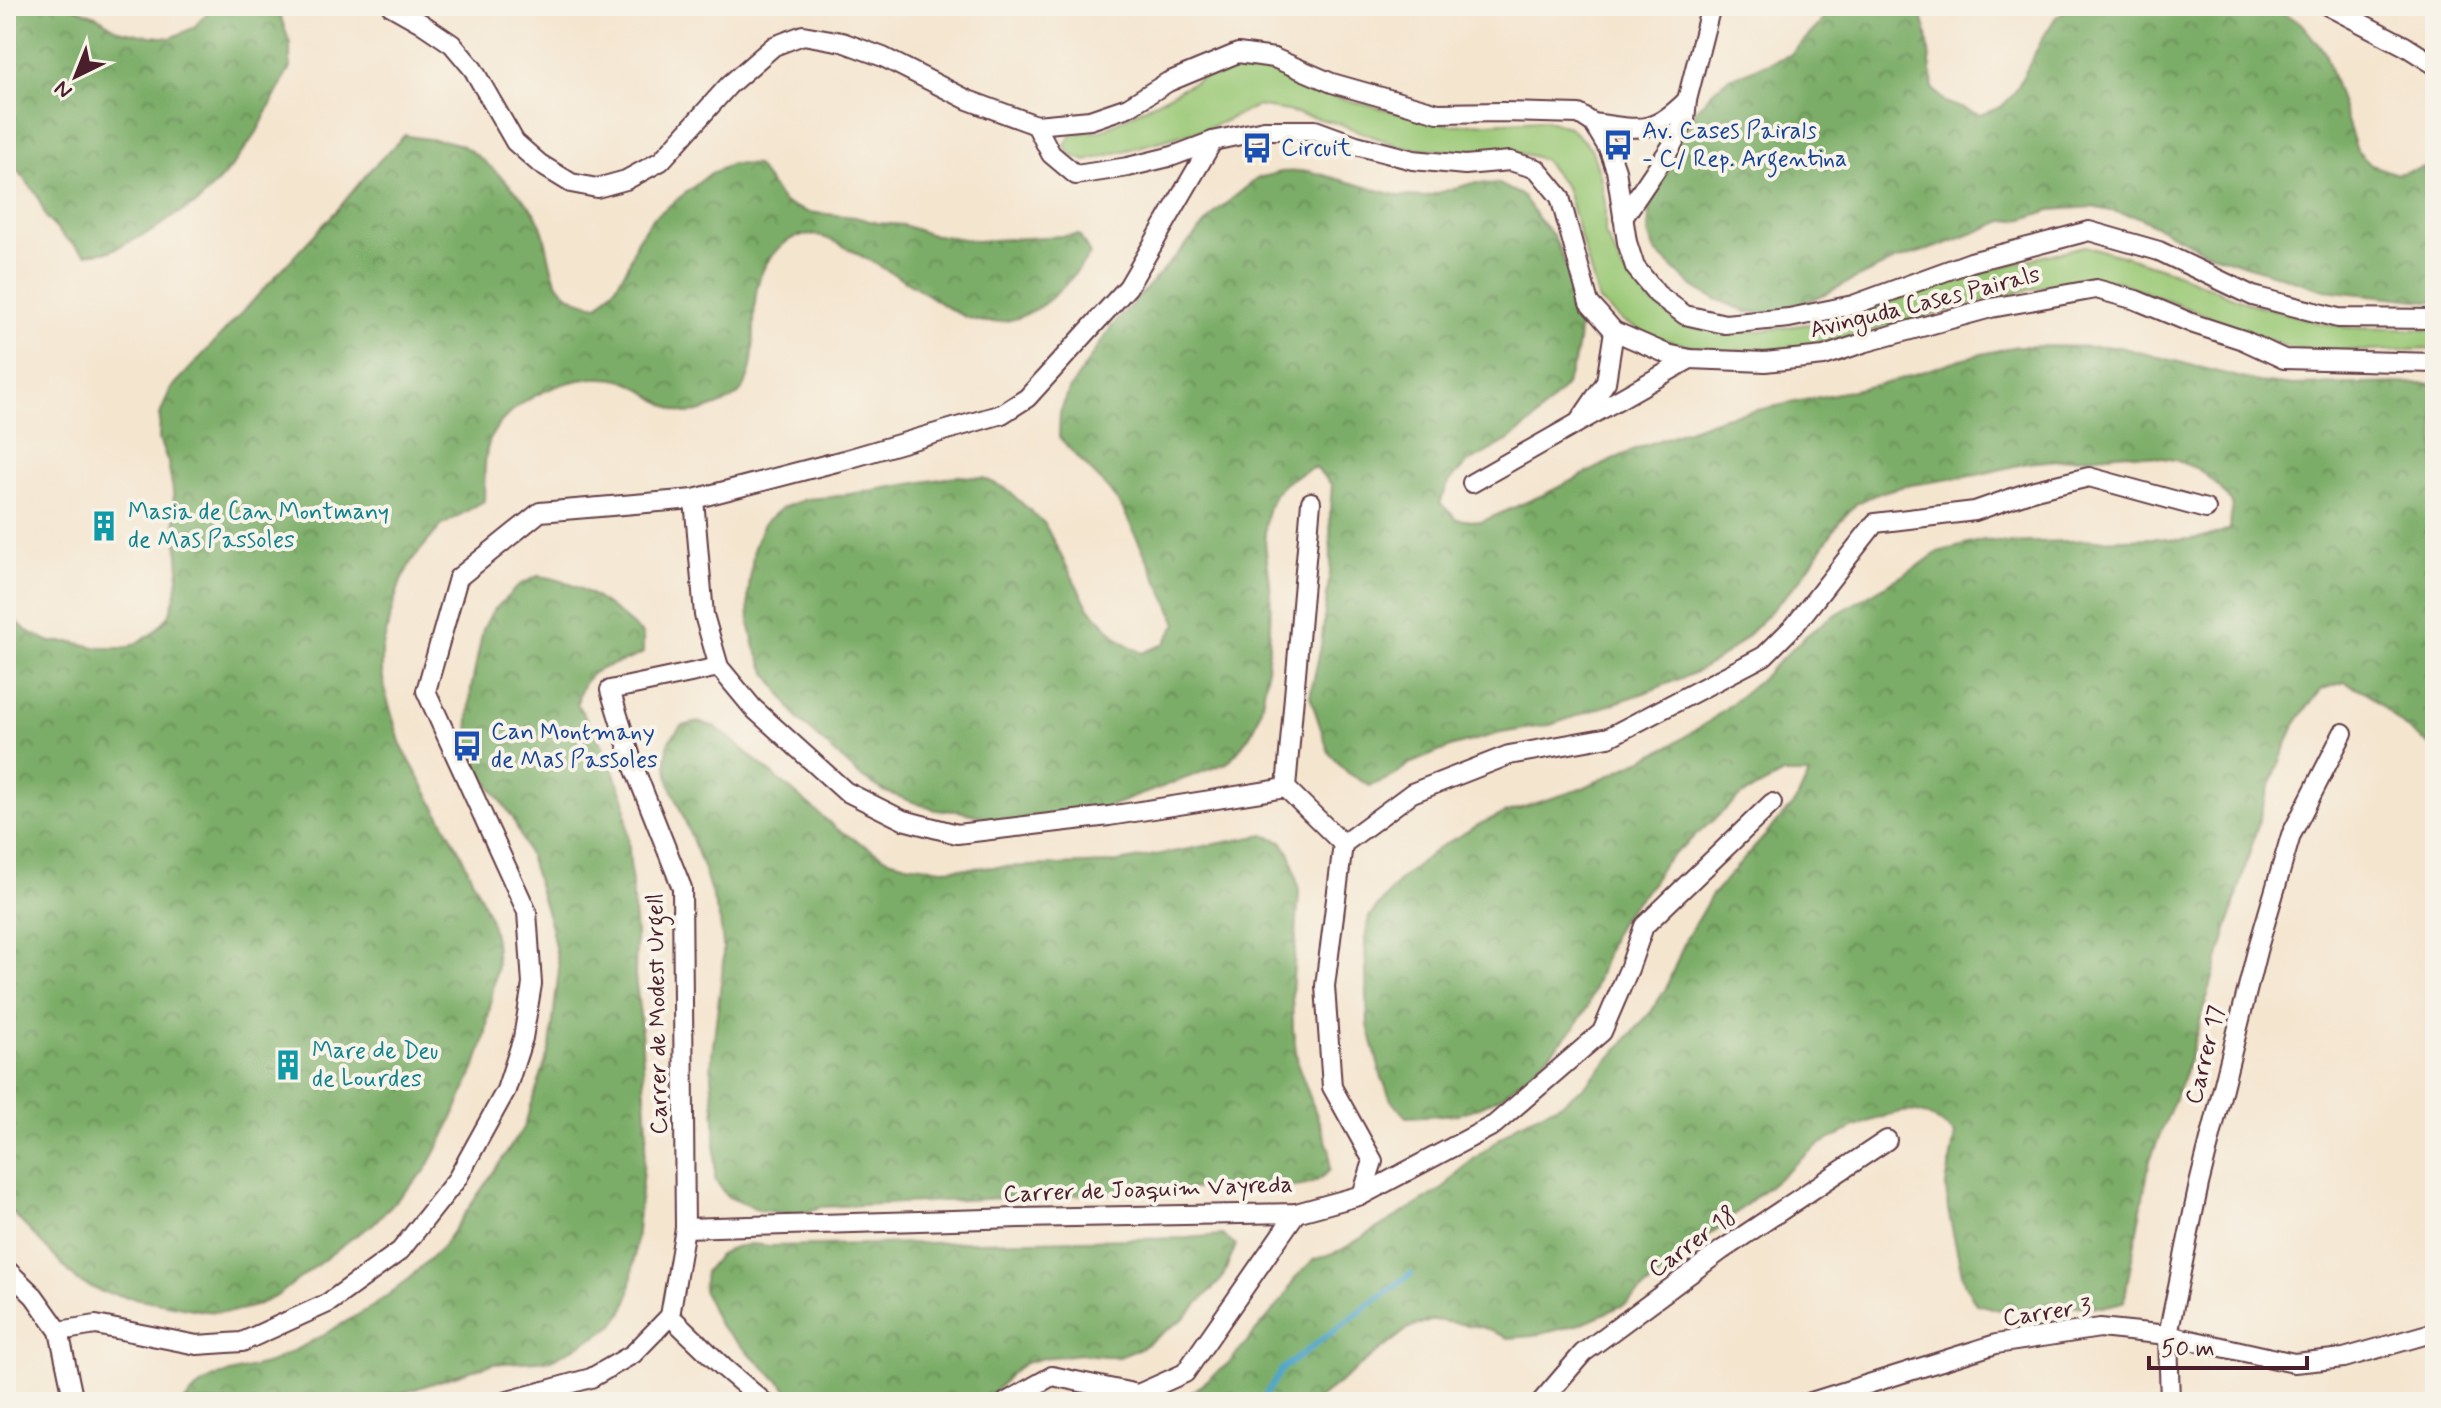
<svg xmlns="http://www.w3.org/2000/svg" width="2441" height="1408" viewBox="0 0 2441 1408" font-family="Mynerve,sans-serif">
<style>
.green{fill:#9bc977;stroke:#727451;stroke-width:2}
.forest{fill:url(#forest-crowns);stroke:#63664a;stroke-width:2}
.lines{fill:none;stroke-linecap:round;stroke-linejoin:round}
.stream{stroke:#4da5ca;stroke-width:6}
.minor-casing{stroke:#643d44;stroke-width:22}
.minor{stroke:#fff;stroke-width:18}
.labels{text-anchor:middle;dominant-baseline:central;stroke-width:8;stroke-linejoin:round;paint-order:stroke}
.transit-label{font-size:24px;fill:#164399;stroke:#f7f3e8;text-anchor:start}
.street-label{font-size:24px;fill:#4a1f2b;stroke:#f7f3e8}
.culture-label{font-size:24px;fill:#0d838f;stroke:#f7f3e8;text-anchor:start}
</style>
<defs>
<pattern id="forest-crowns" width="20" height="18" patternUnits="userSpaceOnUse" patternTransform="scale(2)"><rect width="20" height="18" fill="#7cad68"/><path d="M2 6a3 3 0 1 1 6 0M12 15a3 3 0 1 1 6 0" fill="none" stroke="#688c56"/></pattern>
</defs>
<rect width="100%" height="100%" fill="#f7f3e8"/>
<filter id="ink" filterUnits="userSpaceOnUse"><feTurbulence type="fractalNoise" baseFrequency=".0125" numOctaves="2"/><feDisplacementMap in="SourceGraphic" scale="16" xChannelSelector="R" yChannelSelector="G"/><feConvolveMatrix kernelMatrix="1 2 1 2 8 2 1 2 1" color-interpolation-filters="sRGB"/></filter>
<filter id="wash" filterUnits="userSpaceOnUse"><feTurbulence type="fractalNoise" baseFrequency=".006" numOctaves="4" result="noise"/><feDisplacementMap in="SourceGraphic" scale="32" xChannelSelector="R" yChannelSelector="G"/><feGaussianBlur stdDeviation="1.8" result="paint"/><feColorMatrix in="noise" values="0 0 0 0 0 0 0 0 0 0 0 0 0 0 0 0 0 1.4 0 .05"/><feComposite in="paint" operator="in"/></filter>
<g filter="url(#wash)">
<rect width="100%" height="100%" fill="#f4e5cf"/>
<!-- green -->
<polygon class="green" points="1245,65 1276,73 1305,90 1451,125 1544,120 1569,127 1591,148 1600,175 1605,204 1605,234 1624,272 1649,299 1682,326 1732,332 1759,331 1816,323 1861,313 1952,279 2084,246 2118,254 2171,271 2245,302 2320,323 2352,328 2435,330 2435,349 2366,351 2290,348 2117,281 2087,278 2019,292 1824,343 1772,350 1710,350 1659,339 1623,322 1599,301 1566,187 1543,159 1501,148 1479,153 1401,147 1340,124 1287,111 1257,106 1209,128 1086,161 1071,155 1065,146 1072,133 1101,131 1213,72"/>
<!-- forest -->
<g class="forest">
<polygon points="6,6 70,6 98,17 118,30 142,35 171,38 193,28 214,6 277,6 290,44 290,67 257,132 230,169 198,203 175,215 156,229 110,251 86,254 65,238 47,219 37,195 20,173 6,161"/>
<polygon points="1831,6 1919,6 1927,34 1933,89 1945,102 1980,115 2001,107 2014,94 2044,36 2056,17 2072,6 2234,6 2280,11 2302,24 2325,53 2357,151 2371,165 2397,174 2435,165 2435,302 2324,290 2209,253 2138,217 2093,207 2050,210 2024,219 2004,221 1943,245 1895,260 1797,307 1769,313 1747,312 1707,295 1690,284 1655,251 1648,234 1649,212 1654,191 1662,172 1685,126 1698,108 1713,91 1727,79 1790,55 1818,26"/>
<path d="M405,135C425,141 447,137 466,148C482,157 524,197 534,212C559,251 536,297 599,305L616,286L628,266L636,242L651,220L711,173L732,164L756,165L784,203L807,212L855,217L877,223L903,225L929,234L977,241L1079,235L1090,254C1062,294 1019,337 966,317C948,310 930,296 914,286C895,274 876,264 856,253C843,246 822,233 806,235C793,236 783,243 775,252C738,291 767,350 742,390C735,400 716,406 705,410C672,423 652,389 624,381C583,369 519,394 495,430C482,449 485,478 484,501L441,526L412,560L401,581L394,602L382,650V673L386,695L401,745L460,852L490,918L495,940L497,965L485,1037L478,1060L449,1127L426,1170L372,1225L352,1238L277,1296L255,1306L231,1312L204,1311L102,1292L79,1282L6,1206V611L27,631L50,642H73L100,648H127L152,634L169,616L176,593L179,569L173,490L168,462L159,440L160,415L170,390L339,208L371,169Z"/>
<path d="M1309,171L1399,196L1424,197L1473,183L1499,184L1523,196L1538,219L1553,235L1577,290L1580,316L1578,342L1574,363L1565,387L1530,424L1509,440L1466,464L1449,482L1440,503L1457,519L1481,522L1545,494L1635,449L1724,417L1891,382L1964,358L2017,346L2119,347L2258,382L2285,385L2426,383L2435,385V748L2408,730L2368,693L2345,682L2322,689L2307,707L2295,725L2268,790L2185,1073L2150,1160L2124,1302L2102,1307L2053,1305L2000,1310L1976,1304L1964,1283L1948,1210L1946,1185L1955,1134C1943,1124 1933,1116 1917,1112C1896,1106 1837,1135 1817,1146L1626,1304L1580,1324L1533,1336L1508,1338L1482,1327L1434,1320L1409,1328L1314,1402H1180L1230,1362L1283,1299L1296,1277L1313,1260L1341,1250L1444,1188L1460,1170L1518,1124L1562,1103L1583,1088L1651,1012L1666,988L1686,939L1711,896L1797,800L1809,774H1783L1741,796L1664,863L1653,882L1624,915L1613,934L1588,1006L1575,1027L1541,1063L1503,1095L1482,1106L1459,1114L1406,1117L1391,1100L1381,1075L1368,1025L1365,940L1369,917L1401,879L1438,848L1482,823L1505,813L1581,789L1670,746L1711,720L1751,688L1807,635L1828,619L1917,567L1938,552L1984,540L2007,543L2155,538L2180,540L2206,537L2230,529L2232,503L2216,484L2198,469L2175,460L2127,453L2027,463L1977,475L1904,486L1879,493L1857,503L1840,521L1800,580L1752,631L1735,647L1715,661L1694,673L1644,693L1550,725L1501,733L1453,746L1409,764L1392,777L1370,786L1348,773L1329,753L1310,696L1321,646L1331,563L1330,512L1332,485L1315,467C1299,474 1281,482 1272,499C1259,527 1267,554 1270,584C1272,616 1268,695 1256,724C1249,739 1238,751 1227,763L1062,824L1011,823L958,811L935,810L886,792L860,776L798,719L767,673L755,648L749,622L748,596L754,547L764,523L782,508L806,499L832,497L959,476L983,478L1005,488L1044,523L1088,607L1121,641L1142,653L1164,644L1177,624L1168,602L1123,509L1109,490L1059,437L1060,413L1069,390L1111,327L1218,210L1258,178L1281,172Z"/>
<path d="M538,576C579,580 614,608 643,635V653C610,671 585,660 577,704L604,749L625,800L636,936L635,976L640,1015L647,1130L635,1251L630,1292L624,1310L614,1325L599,1335L551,1360L492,1364L375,1402H184L199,1386L214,1377L269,1363L305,1345L373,1306L404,1283L442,1247L524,1127L550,1048L559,968L551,927L529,856L513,818L480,771L472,752L468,735L471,689L483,629L492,612L519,585Z"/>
<path d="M699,722L714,727L728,737L837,829L888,859L907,864L942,869L1113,863L1264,835L1282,841L1291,856L1299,891L1292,994L1293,1030L1298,1065L1330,1151V1170C1311,1190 1294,1188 1268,1185L820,1207L798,1215L759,1210L726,1196L715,1179V1119L711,1076L712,1054L723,966V944L720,921L702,864L669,781L666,760L669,741L681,726Z"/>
<polygon points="1222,1235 1236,1245 1222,1279 1183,1319 1139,1349 1119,1357 1081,1354 1043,1358 1025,1363 1011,1373 986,1402 801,1402 719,1325 703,1290 705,1272 718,1256 734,1247 752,1244 770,1246 1187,1238"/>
</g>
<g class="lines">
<!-- stream -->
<polyline class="stream" points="1261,1402 1282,1369 1411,1274"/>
</g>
</g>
<g filter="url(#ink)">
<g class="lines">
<!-- minor casing -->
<g class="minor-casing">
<g id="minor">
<polyline points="391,6 421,23 452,44 473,69 515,142 540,164 571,183 597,188 626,180 661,161 729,85 774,46 803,35 842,42 883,57 968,100 1036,125 1090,120 1128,107 1168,82 1238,53 1274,58 1332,83 1438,113 1502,112 1579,114 1593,123 1609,150 1616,170 1627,242 1635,267 1657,294 1685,315 1725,324 1789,318 1853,305 1971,262 2089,231 2159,251 2253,296 2338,318 2435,319"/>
<polyline points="2328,6 2405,46 2435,65"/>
<path d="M1593,123C1640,129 1651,136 1687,100"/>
<polyline points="1036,125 1051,154 1076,175 1128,167 1173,156 1213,141 1264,130 1315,130 1356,145 1413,160 1465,165 1510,161 1537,169 1560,197 1589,303 1614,331 1667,354 1690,359 1765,362 1824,356 1863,343 1991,308 2096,289 2136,300 2194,324 2243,340 2284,359 2435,363"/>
<polyline points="1623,218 1671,147 1685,120 1687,100 1711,6"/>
<polyline points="1580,420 1606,382 1614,331"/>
<polyline points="1472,483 1690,359"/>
<polyline points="694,499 704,615 719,667 753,708 845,791 903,820 957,834 1109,816 1286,788"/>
<polyline points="1311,502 1286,788 1343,844"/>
<polyline points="1362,1195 1373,1161 1332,1087 1325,986 1343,844 1412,793 1509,755 1609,737 1764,656 1795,625 1875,523 1975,511 2035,490 2089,477 2206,509"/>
<polyline points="685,1228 1019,1218 1296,1213 1362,1195 1494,1125 1602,1032 1629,969 1644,926 1772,803"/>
<polyline points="6,1269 34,1296 59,1331 74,1402"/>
<polyline points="670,1316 685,1228 682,888 635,770 610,690 719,667"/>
<polyline points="670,1316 723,1367 764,1402"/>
<polyline points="59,1331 96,1325 197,1345 242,1342 328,1303 400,1251 457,1179 506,1090 523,1038 532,984 527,912 426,691 458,578 540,512 694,499 844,460 1002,414 1027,398 1128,287 1213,141"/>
<polyline points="504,1402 591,1378 633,1354 670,1316"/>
<polyline points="1006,1402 1052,1376 1138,1394 1185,1373 1296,1213"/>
<polyline points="1541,1402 1583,1353 1722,1250 1887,1140"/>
<polyline points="1811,1402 1996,1344 2100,1328 2168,1335 2294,1363 2344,1358 2435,1332"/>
<polyline points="2170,1402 2168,1335 2199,1184 2257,951 2291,835 2343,733"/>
</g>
</g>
<!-- minor -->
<use href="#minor" class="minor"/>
</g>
</g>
<!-- icons -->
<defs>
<g id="bus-bare" transform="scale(2.4)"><path d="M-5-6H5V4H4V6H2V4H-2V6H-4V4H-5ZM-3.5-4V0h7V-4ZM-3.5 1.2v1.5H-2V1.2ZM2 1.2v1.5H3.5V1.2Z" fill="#1a4fb4" stroke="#f7f3e8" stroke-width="2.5" paint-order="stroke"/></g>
<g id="building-bare" transform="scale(2.4)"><path d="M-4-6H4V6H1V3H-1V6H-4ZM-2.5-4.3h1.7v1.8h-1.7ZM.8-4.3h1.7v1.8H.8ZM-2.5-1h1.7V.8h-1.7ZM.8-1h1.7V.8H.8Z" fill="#0f9aa8" stroke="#f7f3e8" stroke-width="2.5" paint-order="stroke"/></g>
</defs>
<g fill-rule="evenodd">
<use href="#bus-bare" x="1618" y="145"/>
<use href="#bus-bare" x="1257" y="148"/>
<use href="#building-bare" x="104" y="526"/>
<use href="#bus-bare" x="467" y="746"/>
<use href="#building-bare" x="288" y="1065"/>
</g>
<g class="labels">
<!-- transit labels -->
<g class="transit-label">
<text x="1642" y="131">Av. Cases Pairals<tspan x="1642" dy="28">- C/ Rep. Argentina</tspan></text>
<text x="1281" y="148">Circuit</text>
<text x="491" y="732">Can Montmany<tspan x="491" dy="28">de Mas Passoles</tspan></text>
</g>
<!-- street labels -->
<g class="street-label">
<text transform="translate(1925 303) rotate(-14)">Avinguda Cases Pairals</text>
<text transform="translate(658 1014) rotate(-91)">Carrer de Modest Urgell</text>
<text transform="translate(2206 1055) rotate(-76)">Carrer 17</text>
<text transform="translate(1148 1190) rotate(-2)">Carrer de Joaquim Vayreda</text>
<text transform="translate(1693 1243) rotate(-36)">Carrer 18</text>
<text transform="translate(2047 1313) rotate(-8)">Carrer 3</text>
</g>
<!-- culture labels -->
<g class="culture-label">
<text x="128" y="512">Masia de Can Montmany<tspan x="128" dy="28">de Mas Passoles</tspan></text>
<text x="312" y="1051">Mare de Deu<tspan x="312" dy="28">de Lourdes</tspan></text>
</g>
</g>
<!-- margin -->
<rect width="2441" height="1408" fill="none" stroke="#f7f3e8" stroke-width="32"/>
<!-- north arrow -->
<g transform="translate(76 76) rotate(223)" stroke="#f7f3e8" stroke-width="6" paint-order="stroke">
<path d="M0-6L14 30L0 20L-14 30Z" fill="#4a1f2b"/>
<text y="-12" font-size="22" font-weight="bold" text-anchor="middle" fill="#4a1f2b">N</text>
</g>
<!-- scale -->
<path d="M2149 1356v12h158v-12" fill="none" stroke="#4a1f2b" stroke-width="4"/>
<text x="2161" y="1356" font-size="24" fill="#4a1f2b" stroke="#f7f3e8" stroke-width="6" paint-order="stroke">50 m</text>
</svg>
